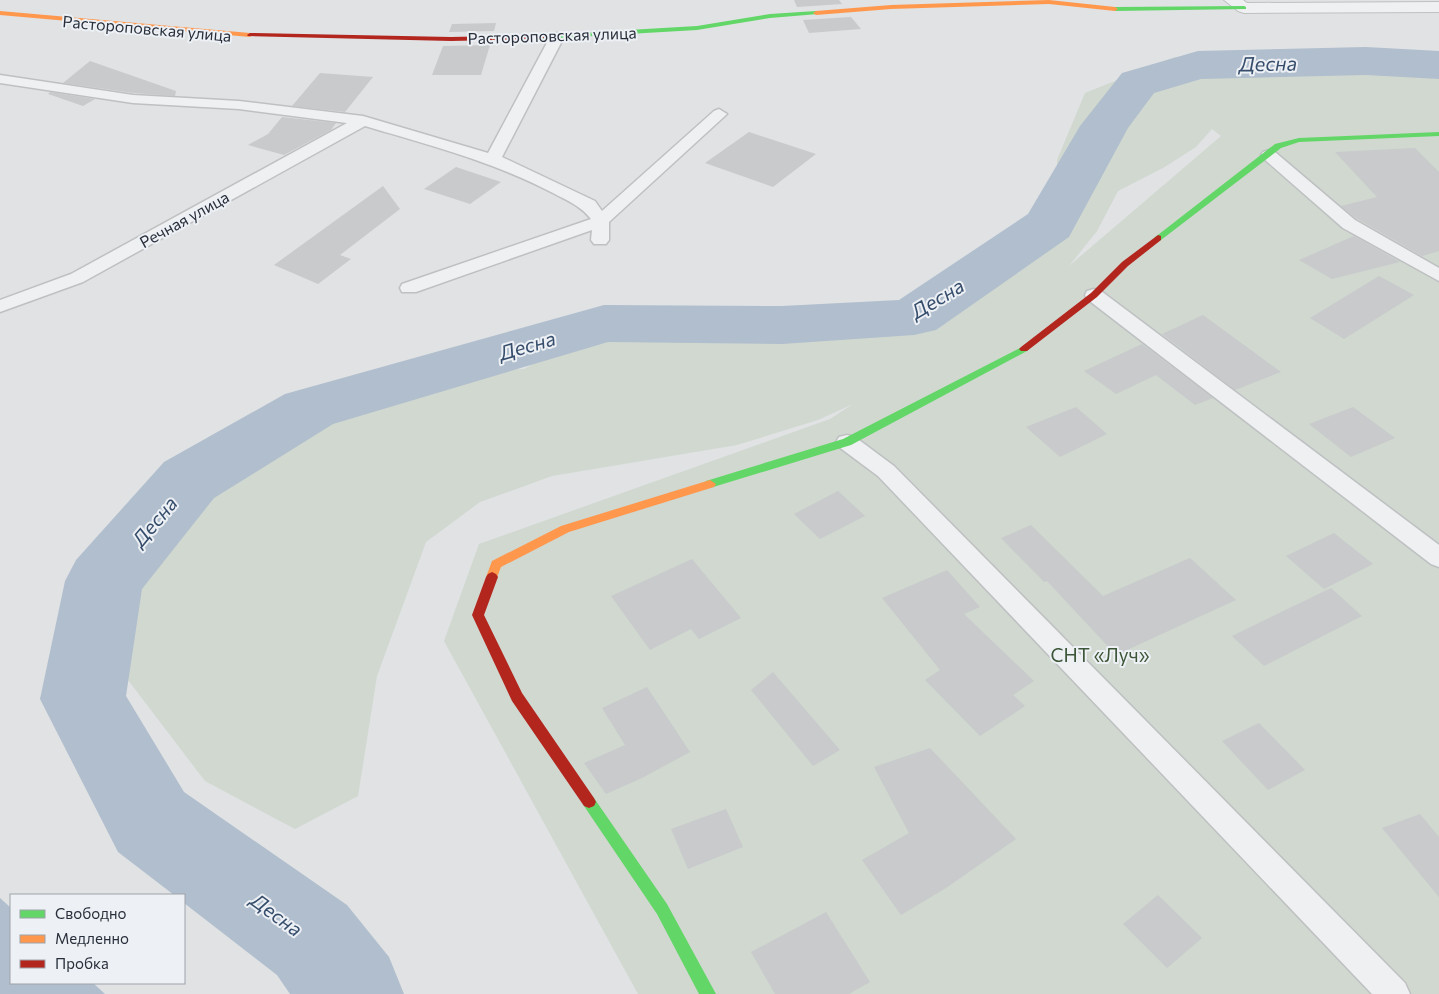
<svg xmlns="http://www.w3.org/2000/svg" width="1439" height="994" viewBox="0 0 1439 994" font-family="Commissioner,sans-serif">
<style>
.green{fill:#d0d8d0;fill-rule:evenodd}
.water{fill:#b0becd}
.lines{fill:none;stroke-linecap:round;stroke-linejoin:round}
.river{fill:#b0becd;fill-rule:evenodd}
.building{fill:#c8cacc}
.lane-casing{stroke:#bec0c2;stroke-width:3}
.street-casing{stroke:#bec0c2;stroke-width:2}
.lane{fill:#eff0f1;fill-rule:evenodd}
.street{fill:#eff0f1;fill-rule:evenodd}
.fast{fill:#63d668;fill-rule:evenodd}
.slow{fill:#ff974d;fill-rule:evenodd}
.jam{fill:#b3261e;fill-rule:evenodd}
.labels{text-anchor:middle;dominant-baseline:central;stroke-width:4;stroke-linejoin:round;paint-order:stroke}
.far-street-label{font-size:16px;fill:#282f3b;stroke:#edf0f4}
.park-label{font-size:19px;fill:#3d5637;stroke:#edf0f4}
.water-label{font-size:20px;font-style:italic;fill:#364e6c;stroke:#edf0f4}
</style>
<rect width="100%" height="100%" fill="#e0e2e4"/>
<!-- green -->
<path class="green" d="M1175,57L1439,59V994H638L444,641L479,544L830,419L853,404L818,420L737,445L552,476L480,502L426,542L377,676L358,796L295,829L205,781L128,680L122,589L203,485L316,412L427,368L475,356L493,370L524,369L564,347L633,327L799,334L955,301L1013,260L1059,220L1057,160L1085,93ZM1212,129L1221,136L1069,266L1097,231L1118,191L1163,168L1196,147Z"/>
<!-- water -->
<polygon class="water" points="0,898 11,908 11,983 93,983 105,994 0,994"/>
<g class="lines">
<!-- river -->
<polygon class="river" points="1366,47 1439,51 1439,79 1366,75 1201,79 1154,93 1128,128 1069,237 936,330 914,335 782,344 608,342 333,424 214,498 142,589 126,696 184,792 347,905 389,957 404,994 290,994 277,975 184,903 184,895 174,895 118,852 40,699 65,581 76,560 164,462 285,394 604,305 782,306 899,300 1028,214 1080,126 1122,73 1198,51"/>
</g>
<!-- building -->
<g class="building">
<polygon points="794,0 839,0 842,4 797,7"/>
<polygon points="851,17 861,29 809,33 803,20"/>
<polygon points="496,23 494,31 449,32 452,24"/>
<polygon points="490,45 481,75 432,75 443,46"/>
<polygon points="90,61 176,91 175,96 133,93 63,83"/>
<polygon points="320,73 373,77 345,112 292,106"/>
<polygon points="50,92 95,99 83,106 48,94"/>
<polygon points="282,117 336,123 331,130 284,155 248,145 268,134"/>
<polygon points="749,132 816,154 773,187 705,163"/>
<polygon points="1415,148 1439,172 1439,251 1422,256 1356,218 1341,206 1377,197 1335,152"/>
<polygon points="456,167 501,182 470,204 424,189"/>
<polygon points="383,186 400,209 340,255 351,259 318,284 274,265"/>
<polygon points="1354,236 1400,262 1332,279 1299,260"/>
<polygon points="1379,276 1414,295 1344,339 1310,318"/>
<polygon points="1203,315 1281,372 1235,390 1162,334"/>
<polygon points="1142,344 1213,398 1195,405 1156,375 1116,394 1084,371"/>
<polygon points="1076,407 1107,434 1060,457 1026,427"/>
<polygon points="1353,407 1395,438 1351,457 1309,424"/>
<polygon points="838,491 865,516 820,539 794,514"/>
<polygon points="1031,525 1103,596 1190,558 1236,600 1116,655 1047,581 1044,582 1001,538"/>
<polygon points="1334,533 1373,564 1324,589 1286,556"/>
<polygon points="692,559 741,618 699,639 691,629 650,650 611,596"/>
<polygon points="947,570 980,607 964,614 1034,681 1013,695 1025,706 980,736 925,680 940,670 882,598"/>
<polygon points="1331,588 1362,616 1264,666 1232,636"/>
<polygon points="773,672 840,750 813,766 751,690"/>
<polygon points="647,687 690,752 642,778 606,794 584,763 625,745 602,708"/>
<polygon points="1259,723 1305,770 1268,790 1222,741"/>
<polygon points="930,748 1016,839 946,888 901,915 862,860 909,833 874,767"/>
<polygon points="726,809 743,847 688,869 671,829"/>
<polygon points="1420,814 1439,837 1439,897 1382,828"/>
<polygon points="1158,895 1202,938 1167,968 1123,924"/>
<polygon points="826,912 870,982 849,994 775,994 751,952"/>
</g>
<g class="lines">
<!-- lane casing -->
<g class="lane-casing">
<g id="lane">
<path d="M557,33L564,37L502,157L595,201L602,211L714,111L719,109L727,114L609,222V240L606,244H594L591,240L592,230L416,292H402L400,288L402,284L591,219C581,206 568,201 553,193C494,162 429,145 365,126L83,282L0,312V300L71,274L347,123L239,109L133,103L0,83V75L133,95L239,101L363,116L488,153L550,37Z"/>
<polygon points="1269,150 1275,152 1355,220 1439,268 1439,281 1343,228 1263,158 1261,155 1263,152"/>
<polygon points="1094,289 1101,291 1439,545 1439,567 1431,564 1087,299 1085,295 1087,291"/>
<polygon points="847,435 855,437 894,466 1405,983 1410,994 1372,994 878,476 839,447 836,442 839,437"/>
</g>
</g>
<!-- street casing -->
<g class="street-casing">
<polygon id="street" points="1224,0 1243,0 1247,3 1439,2 1439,12 1244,13 1238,11"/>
</g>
<!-- lane -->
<use href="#lane" class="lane"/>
<!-- street -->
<use href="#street" class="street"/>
<!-- fast -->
<g class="fast">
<polygon points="1244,6 1246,7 1246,9 1115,11 1112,9 1115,7"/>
<polygon points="816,11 818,12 818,14 770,18 697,30 542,39 539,37 542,35 697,26 770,14"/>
<polygon points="1439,132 1439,136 1299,142 1281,148 1161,240 1158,241 1154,238 1275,144 1299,138"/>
<polygon points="1024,346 1029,349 1027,351 851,445 710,488 704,484 706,481 843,439"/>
<polygon points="589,796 594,798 667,904 716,994 699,994 657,914 584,806 582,802 584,798"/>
</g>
<!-- slow -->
<g class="slow">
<polygon points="1049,0 1115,7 1118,9 1115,11 1049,4 891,9 816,15 813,13 816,11 891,5"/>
<polygon points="0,11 250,33 253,35 250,37 0,15"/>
<polygon points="710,480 716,484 714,487 569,532 501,567 496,580 488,580 486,577 492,561 561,526"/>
</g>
<!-- jam -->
<g class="jam">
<polygon points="250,33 451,37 542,35 545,37 542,39 451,41 248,36 247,35"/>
<polygon points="1158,235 1161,236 1161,240 1128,266 1097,297 1027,351 1021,351 1019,349 1021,347 1091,293 1122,262"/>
<polygon points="492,572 496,574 498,577 484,615 522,693 594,798 596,802 594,806 589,808 584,806 512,701 472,615 486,577 488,574"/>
</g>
</g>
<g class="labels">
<!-- far-street labels -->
<g class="far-street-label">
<text transform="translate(147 28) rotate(5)">Растороповская улица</text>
<text transform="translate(552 35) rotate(-2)">Растороповская улица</text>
<text transform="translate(184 219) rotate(-29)">Речная улица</text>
</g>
<!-- park labels -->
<g class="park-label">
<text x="1100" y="654">СНТ «Луч»</text>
</g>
<!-- water labels -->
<g class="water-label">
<text transform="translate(1268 63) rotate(-1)">Десна</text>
<text transform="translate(937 298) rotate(-31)">Десна</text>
<text transform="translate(527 345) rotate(-16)">Десна</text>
<text transform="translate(154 521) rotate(-50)">Десна</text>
<text transform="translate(277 914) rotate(36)">Десна</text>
</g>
</g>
<!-- legend -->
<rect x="10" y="894" width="175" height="90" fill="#edf0f4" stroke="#9ea3aa"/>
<rect x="20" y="910" width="25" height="8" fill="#63d668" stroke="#9ea3aa"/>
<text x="55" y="919" font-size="15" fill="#282f3b">Свободно</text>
<rect x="20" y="935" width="25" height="8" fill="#ff974d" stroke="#9ea3aa"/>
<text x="55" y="944" font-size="15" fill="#282f3b">Медленно</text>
<rect x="20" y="960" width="25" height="8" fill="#b3261e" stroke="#9ea3aa"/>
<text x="55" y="969" font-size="15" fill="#282f3b">Пробка</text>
</svg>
